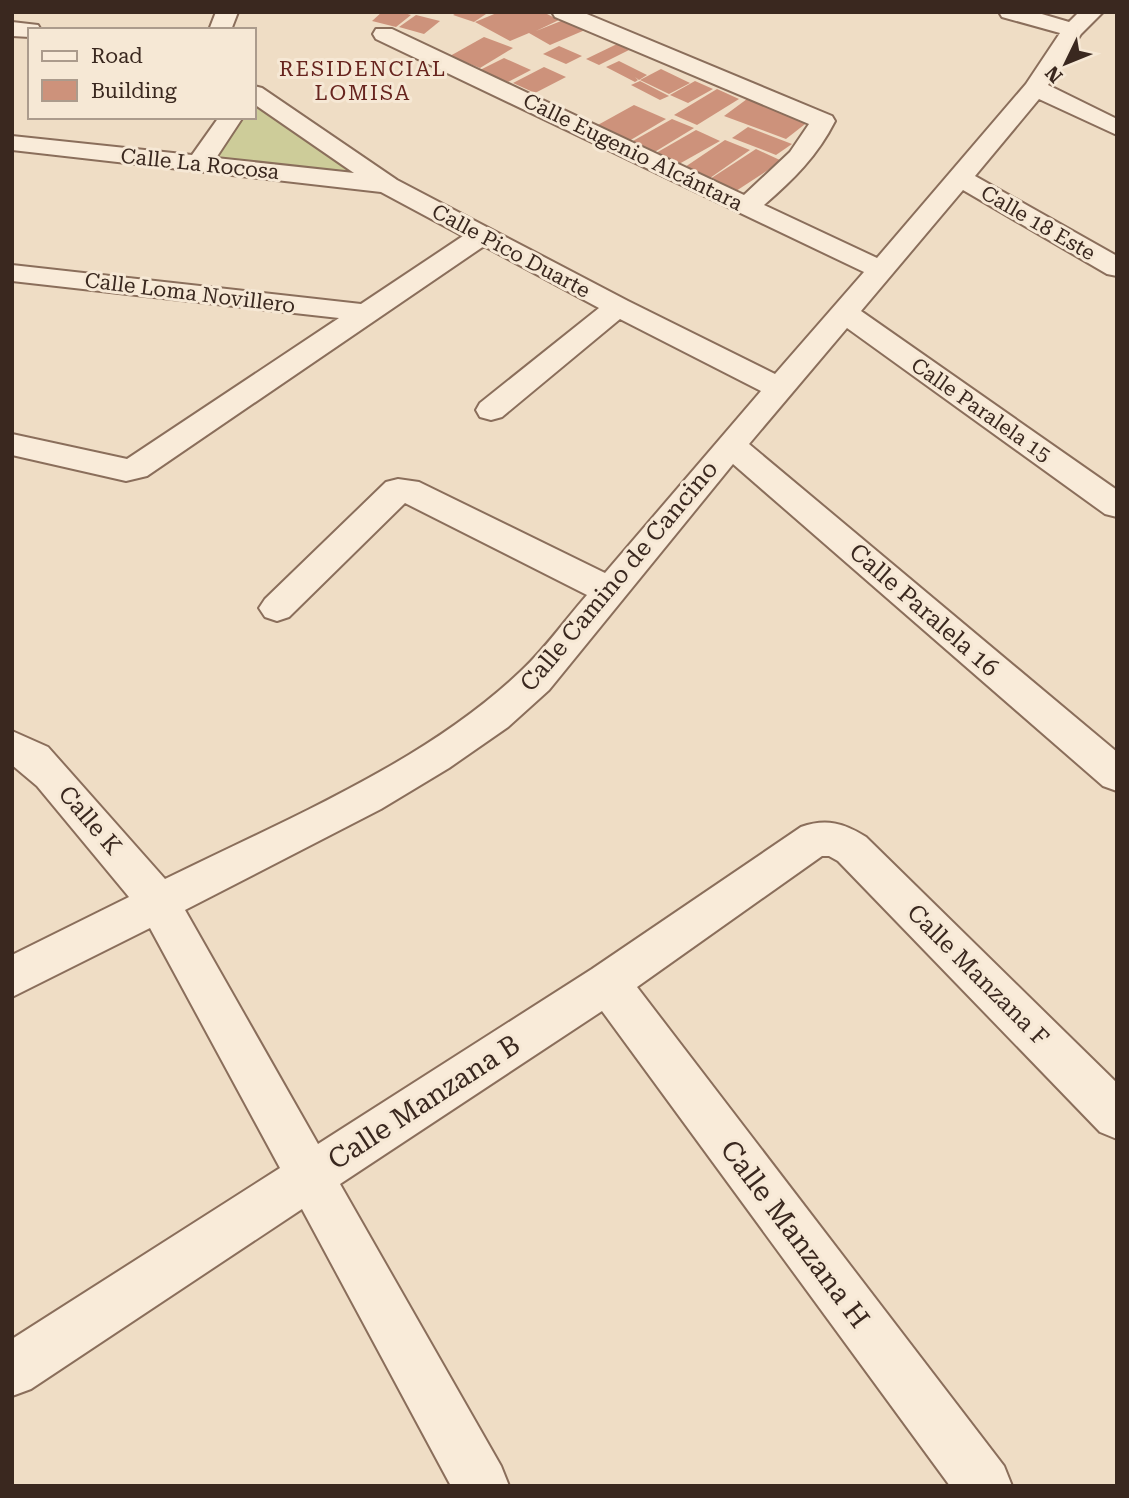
<svg xmlns="http://www.w3.org/2000/svg" width="1129" height="1498" viewBox="0 0 1129 1498" font-family="'Roboto Serif',serif">
<style>
.green{fill:#cdcc99}
.building{fill:#cd927b}
.lines{fill:none;stroke-linecap:round;stroke-linejoin:round}
.minor-casing{stroke:#8a6e5b;stroke-width:4}
.minor{fill:#f9ebd9;fill-rule:evenodd}
.labels{text-anchor:middle;dominant-baseline:central;stroke-width:6;stroke-linejoin:round;paint-order:stroke}
.far-neighbourhood-label{font-size:21px;letter-spacing:2px;fill:#67241e;stroke:#f6e8d5}
.far-street-label{font-size:21px;fill:#3a281f;stroke:#f6e8d5}
.street-label{font-size:24px;fill:#3a281f;stroke:#f6e8d5}
.near-street-label{font-size:28px;fill:#3a281f;stroke:#f6e8d5}
</style>
<rect width="100%" height="100%" fill="#efddc5"/>
<!-- green -->
<polygon class="green" points="254,101 369,178 207,157 235,117 254,117"/>
<!-- building -->
<g class="building">
<polygon points="382,12 401,12 411,15 396,27 372,21"/>
<polygon points="458,12 489,12 474,22 453,15"/>
<polygon points="499,12 543,12 559,20 536,31 566,19 585,30 550,45 529,33 510,41 475,22"/>
<polygon points="416,15 440,21 424,34 399,27"/>
<polygon points="484,37 513,48 480,68 450,56"/>
<polygon points="617,44 629,50 599,65 586,59"/>
<polygon points="559,46 582,56 566,64 543,54"/>
<polygon points="504,58 531,70 508,82 480,70"/>
<polygon points="619,61 647,75 639,80 635,77 638,80 635,82 606,67"/>
<polygon points="544,67 566,77 535,93 513,83"/>
<polygon points="661,69 690,83 669,94 640,80"/>
<polygon points="640,81 669,96 660,100 631,85"/>
<polygon points="695,81 713,89 688,103 670,95"/>
<polygon points="717,89 739,99 697,125 674,115"/>
<polygon points="747,99 809,121 786,139 724,116"/>
<polygon points="634,105 666,119 629,141 596,126"/>
<polygon points="672,119 694,128 653,153 631,142"/>
<polygon points="748,127 792,144 776,155 732,138"/>
<polygon points="696,130 720,141 679,164 656,153"/>
<polygon points="725,140 750,150 710,178 685,167"/>
<polygon points="756,149 782,161 736,191 710,179"/>
</g>
<g class="lines">
<!-- minor casing -->
<g class="minor-casing">
<g id="minor">
<polygon points="216,12 238,12 231,30 209,30"/>
<path d="M552,12H582L832,116L835,121C818,155 793,180 764,205L877,258L1026,84L1060,33L1002,17L999,12H1035L1069,22L1079,12H1103L1081,34L1048,85L1117,119V135L1039,99L975,176L1117,256V276L1107,274L963,190L861,311L1117,490V517L1105,514L847,328L749,444L1117,752V791L1103,786L733,464L549,690L508,727L449,768L381,809L185,910L318,1144L592,969L801,827C826,818 844,823 866,837L1117,1083V1139L1100,1132L838,861L829,856H822L637,987L1004,1466L1012,1486H950L602,1011L340,1184L501,1466L509,1486H451L302,1209L31,1389L12,1396V1339L280,1168L150,928L12,997V955L129,897L37,786L12,765V731L48,747L165,879C284,820 423,764 521,671C545,649 565,620 587,595L405,503L289,617L277,621L265,617L259,608L265,599L386,482L398,479L419,482L605,573L761,391L620,319L502,417L491,420L480,417L476,410L480,403L599,308L484,246L147,476L126,481L12,455V434L127,459L339,318L12,281V265L361,304L463,236L381,192L12,150V136L192,155L219,117H243L216,158L354,173L254,104V86L262,88L397,180L628,301L775,374L864,272L376,39L373,34L376,29H392L744,195L790,152L809,124L555,17Z"/>
<polygon points="12,22 38,25 41,30 30,30 30,37 12,36"/>
</g>
</g>
<!-- minor -->
<use href="#minor" class="minor"/>
</g>
<g class="labels">
<!-- far-neighbourhood labels -->
<g class="far-neighbourhood-label">
<text x="363" y="69">RESIDENCIAL<tspan x="363" dy="24">LOMISA</tspan></text>
</g>
<!-- far-street labels -->
<g class="far-street-label">
<text transform="translate(633 152) rotate(26)">Calle Eugenio Alcántara</text>
<text transform="translate(200 164) rotate(6)">Calle La Rocosa</text>
<text transform="translate(1038 223) rotate(30)">Calle 18 Este</text>
<text transform="translate(511 251) rotate(28)">Calle Pico Duarte</text>
<text transform="translate(190 293) rotate(7)">Calle Loma Novillero</text>
<text transform="translate(981 410) rotate(35)">Calle Paralela 15</text>
</g>
<!-- street labels -->
<g class="street-label">
<text transform="translate(619 576) rotate(-50)">Calle Camino de Cancino</text>
<text transform="translate(924 610) rotate(41)">Calle Paralela 16</text>
<text transform="translate(90 820) rotate(49)">Calle K</text>
<text transform="translate(978 975) rotate(45)">Calle Manzana F</text>
</g>
<!-- near-street labels -->
<g class="near-street-label">
<text transform="translate(424 1102) rotate(-33)">Calle Manzana B</text>
<text transform="translate(795 1234) rotate(53)">Calle Manzana H</text>
</g>
</g>
<!-- border -->
<rect width="1129" height="1498" fill="none" stroke="#3a281f" stroke-width="28"/>
<!-- legend -->
<rect x="28" y="28" width="228" height="91" fill="#f6e8d5" stroke="#ab9b8c" stroke-width="2"/>
<rect x="42" y="51" width="35" height="10" fill="#f9ebd9" stroke="#ab9b8c" stroke-width="2"/>
<text x="91" y="63" font-size="21" fill="#3a281f">Road</text>
<rect x="42" y="80" width="35" height="21" fill="#cd927b" stroke="#ab9b8c" stroke-width="2"/>
<text x="91" y="98" font-size="21" fill="#3a281f">Building</text>
<!-- north arrow -->
<g transform="translate(1066 63) rotate(227)" stroke="#f6e8d5" stroke-width="5" paint-order="stroke">
<path d="M0-5L12 26L0 18L-12 26Z" fill="#3a281f"/>
<text y="-10" font-size="19" font-weight="bold" text-anchor="middle" fill="#3a281f">N</text>
</g>
</svg>
